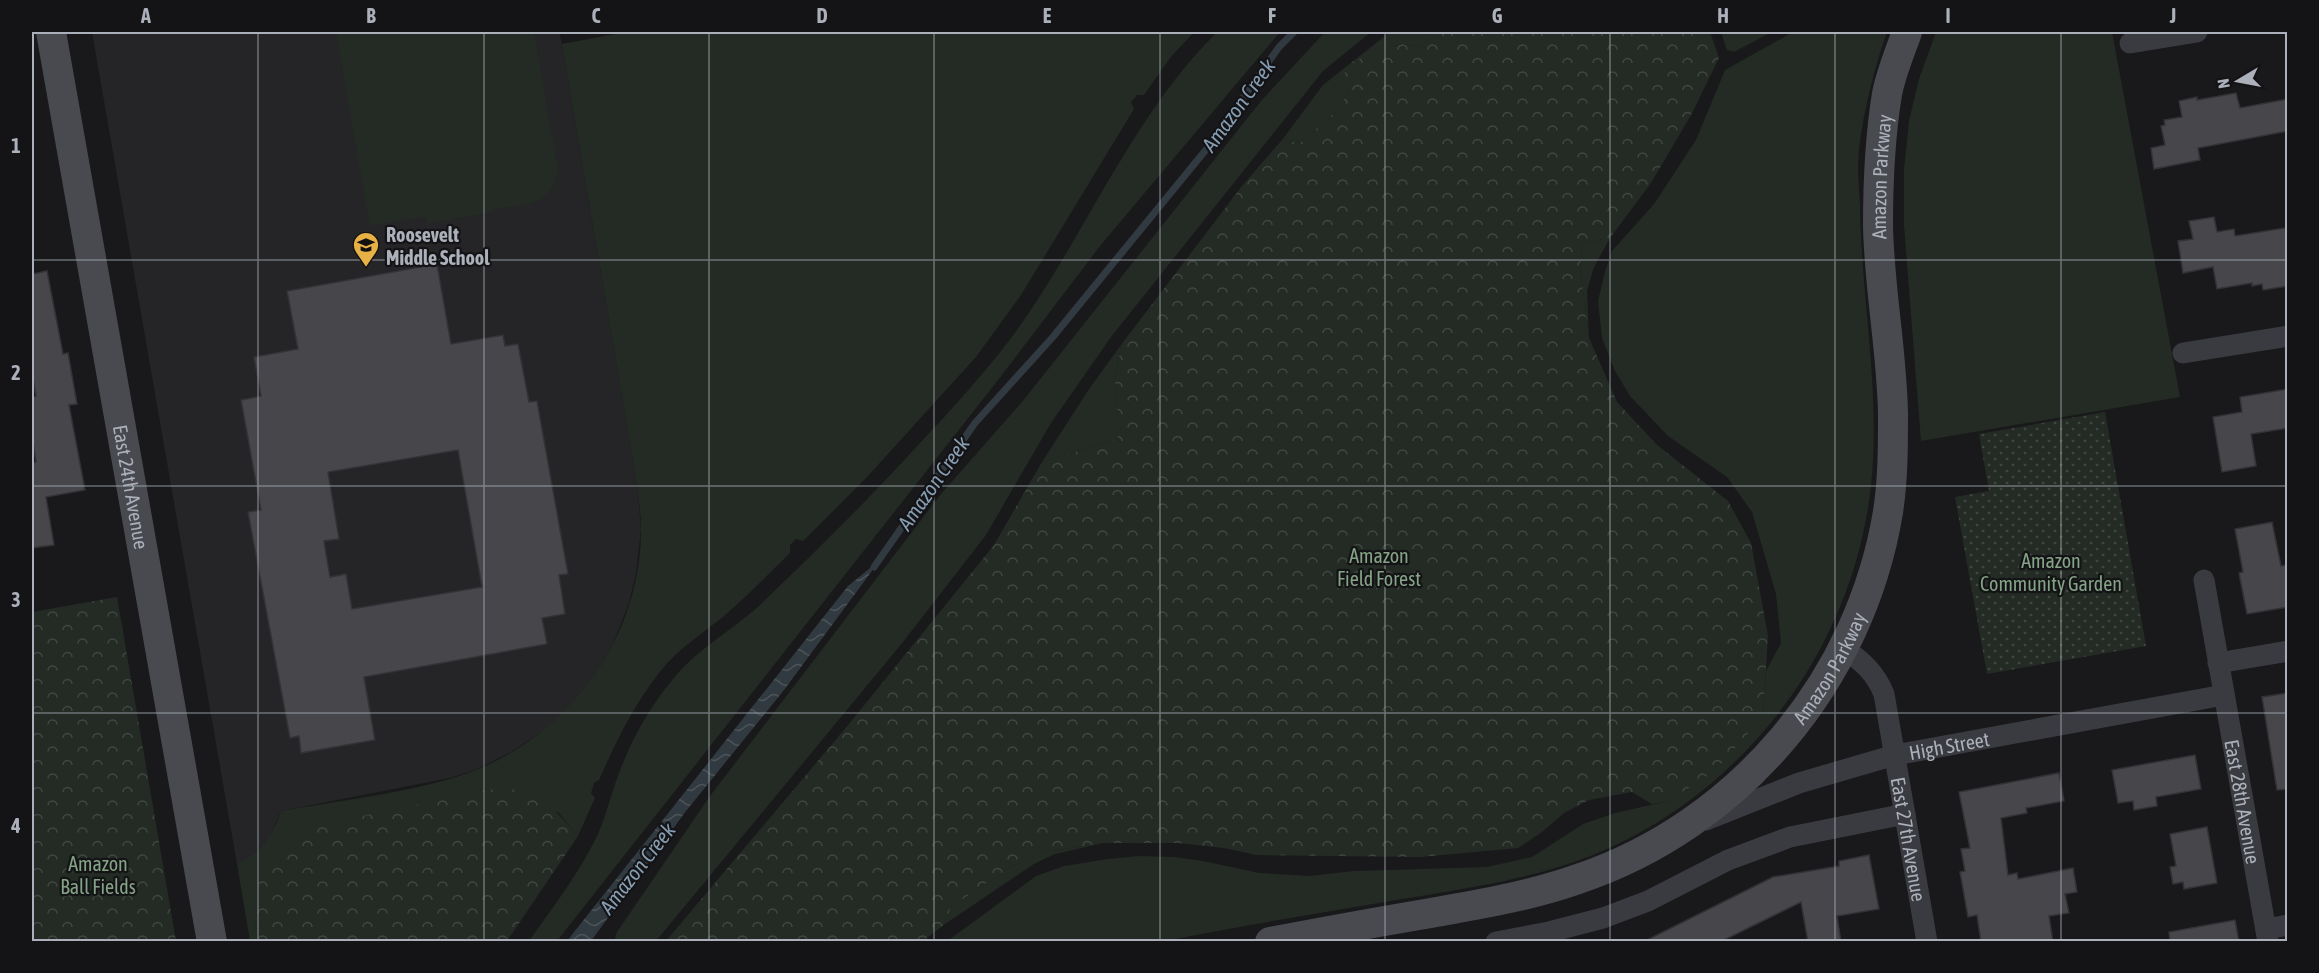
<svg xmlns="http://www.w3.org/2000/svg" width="2319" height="973" viewBox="0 0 2319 973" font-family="'Asap Condensed',sans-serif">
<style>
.built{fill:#252528}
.grass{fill:#232b24}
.forest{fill:url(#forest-crowns)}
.garden{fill:url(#garden-dots)}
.water{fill:url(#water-waves)}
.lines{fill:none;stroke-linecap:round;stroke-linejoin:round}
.stream{stroke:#313a40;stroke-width:7}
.building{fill:#46464b;stroke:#333337;stroke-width:1.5;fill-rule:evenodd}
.street{stroke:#3a3b40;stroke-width:21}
.secondary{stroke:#484a50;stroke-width:30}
.grid{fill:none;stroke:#acb0ba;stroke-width:1.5;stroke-opacity:0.55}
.labels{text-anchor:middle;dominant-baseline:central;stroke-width:4.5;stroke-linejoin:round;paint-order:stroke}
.street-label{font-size:20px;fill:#acb0ba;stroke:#141416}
.poi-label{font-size:20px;font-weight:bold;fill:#acb0ba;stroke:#141416;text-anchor:start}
.park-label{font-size:20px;fill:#85a386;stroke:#141416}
.water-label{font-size:21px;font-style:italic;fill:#869db2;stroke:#141416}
.neatline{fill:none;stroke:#acb0ba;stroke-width:2}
.grid-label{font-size:20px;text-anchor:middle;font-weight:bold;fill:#acb0ba}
</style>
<defs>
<pattern id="forest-crowns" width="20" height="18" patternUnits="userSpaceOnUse" patternTransform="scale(1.5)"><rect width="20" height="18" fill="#232b24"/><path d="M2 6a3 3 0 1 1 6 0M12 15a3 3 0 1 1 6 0" fill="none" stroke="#404742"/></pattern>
<pattern id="garden-dots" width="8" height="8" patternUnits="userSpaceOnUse" patternTransform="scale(1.5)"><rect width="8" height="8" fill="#232b24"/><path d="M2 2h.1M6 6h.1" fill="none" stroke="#404742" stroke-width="1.8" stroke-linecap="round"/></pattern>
<pattern id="water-waves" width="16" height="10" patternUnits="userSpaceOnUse" patternTransform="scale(1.5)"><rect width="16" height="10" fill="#313a40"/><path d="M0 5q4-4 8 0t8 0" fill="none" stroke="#4c545a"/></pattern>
</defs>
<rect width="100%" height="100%" fill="#19191b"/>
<!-- built -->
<polygon class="built" points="92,32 559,32 562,44 638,491 641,529 636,574 629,603 613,644 593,679 570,708 543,731 509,753 478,769 450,778 281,811 269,839 247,860 237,864"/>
<!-- grass -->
<g class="grass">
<path d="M336,32H534L558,170C553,207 522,204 492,210V212L428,223L426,216L370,226Z"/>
<path d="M626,32H1194L1170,58L1144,95H1137L1131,102L1134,109L1021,295L976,357L868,476L803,541L796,539L790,545V553C769,574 747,596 724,616C702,634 676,650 659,673C633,706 616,742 599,780L594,783L591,793L595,798L578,836L558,812L255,919L259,941H250L237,864C260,853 273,836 281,811C342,800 419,792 476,770C573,731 642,633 641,528C641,516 639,503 638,491L562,44Z"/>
<path d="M1217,32H1280L1100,246L1002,375L557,941H529C553,907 580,872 598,834C608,811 613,786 623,763C635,733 652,704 673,679C696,650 734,629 761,604C815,552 869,499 920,443C951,410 983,375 1011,338C1084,240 1129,119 1217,32Z"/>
<polygon points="1325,32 1371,32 1323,71 1111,337 1051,423 986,535 903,642 656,941 614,942 617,932 710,796 941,494 1022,402 1261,101"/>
<polygon points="1390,32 1433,32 1422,47 1402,44 1385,49 1349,88 1339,109 1300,143 1282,140 1323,85"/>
<polygon points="1721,32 1772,32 1734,52 1727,50"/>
<path d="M1793,32H1887C1874,69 1864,109 1859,149C1857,167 1859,186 1860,205C1861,298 1881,392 1871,486C1853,650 1743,796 1588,857C1521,883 1433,893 1361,906C1313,914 1266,922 1218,931C1198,934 1176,940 1155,941C1134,943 1112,941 1091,941C1042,941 994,941 946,942L1036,876L1064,866L1108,859L1138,856L1174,857L1203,861L1259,873L1309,876L1354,871L1487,867L1532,857L1583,824L1615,813L1668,801L1763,716L1766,671L1781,643L1776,594L1752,512L1727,477L1668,436L1630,396L1615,371L1602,338L1598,301L1605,272L1612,251L1654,204L1696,140L1725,70Z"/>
<polygon points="1936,32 2112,32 2180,397 1921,441 1904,225 1904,170 1909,121 1919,79"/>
<polygon points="1610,238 1594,267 1587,291 1589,338 1580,267 1583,242"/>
<polygon points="1121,345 1115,381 1118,416 1118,439 1042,462 1089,389"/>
<polygon points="1104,843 1055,854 1034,864 945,924 951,907 1012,866 1044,852"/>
</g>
<!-- forest -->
<g class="forest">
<polygon points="1433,32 1710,32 1719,58 1691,115 1651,183 1610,238 1583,242 1580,267 1589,338 1617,402 1656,444 1728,501 1751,543 1768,636 1763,716 1715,771 1668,801 1652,804 1632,792 1589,800 1564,813 1542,832 1518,848 1420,857 1257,855 1224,848 1178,843 1104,843 1044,852 1012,866 951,907 945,924 923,941 666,941 849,724 994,545 1042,462 1118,439 1118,416 1115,381 1121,345 1242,186 1282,140 1300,143 1339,109 1349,88 1342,77 1352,62 1385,49 1402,44 1422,47"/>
<polygon points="117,597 176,941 32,941 32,612"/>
<path d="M504,787C543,796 553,807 578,836L507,941H259L255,919L259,882L281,852L312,830L332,822Z"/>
</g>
<!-- garden -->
<polygon class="garden" points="2105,412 2146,646 1987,674 1955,497 1989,491 1979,434"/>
<!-- water -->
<polygon class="water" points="880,560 784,690 686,811 591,941 567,941 848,586"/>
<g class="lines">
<!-- stream -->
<polyline class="stream" points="874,567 975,423 1052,338 1209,146 1279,47 1294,32"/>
</g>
<!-- building -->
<g class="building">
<polygon points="2236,93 2240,108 2288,99 2288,131 2198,148 2200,160 2154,169 2151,148 2165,145 2161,126 2165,125 2164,120 2182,117 2179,101 2197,97 2197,100"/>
<polygon points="2214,217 2217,232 2234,229 2235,236 2285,228 2288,245 2288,286 2263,290 2262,284 2252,286 2252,283 2217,289 2213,267 2183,273 2178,241 2193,239 2189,221"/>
<path d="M437,264L451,344L503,335L505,346L518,344L529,402L537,401L568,574L559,575L565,614L542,618L547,644L364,677L375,740L301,753L299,736L290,738L248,512L261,510L241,400L261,396L254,357L298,349L287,291ZM458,450L482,587L352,609L346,574L330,577L324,541L339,539L328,472Z"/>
<polygon points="47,271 63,354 68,353 77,404 69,405 85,490 46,497 54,545 32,548 32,463 36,462 32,436 32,397 36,396 32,373 32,274"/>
<polygon points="2288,389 2288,428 2251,434 2256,466 2222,472 2213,417 2242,412 2240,397"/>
<polygon points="2272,522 2281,566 2288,565 2288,607 2247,614 2239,573 2243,572 2235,529"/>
<polygon points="2288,693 2288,789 2277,790 2262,697"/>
<polygon points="2195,755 2201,789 2156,797 2157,806 2134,810 2133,801 2118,803 2112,770"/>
<polygon points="2059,773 2064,801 2026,808 2027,813 2001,818 2008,875 2017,873 2018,879 2073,868 2077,892 2065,894 2069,913 2049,916 2053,942 1981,942 1977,915 1968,917 1960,872 1965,871 1961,849 1970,848 1959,792"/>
<polygon points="2207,827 2217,883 2184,889 2183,882 2173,884 2170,867 2176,866 2170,834"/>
<polygon points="1869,855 1879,909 1837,916 1841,942 1808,942 1801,902 1720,942 1643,942 1773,877 1839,866 1839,861"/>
<polygon points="2235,920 2239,942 2170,942 2169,932"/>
</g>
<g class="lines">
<!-- street -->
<g class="street">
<polyline points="2130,43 2197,32"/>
<polyline points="2183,353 2288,336"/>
<path id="s1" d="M2204,580L2268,942"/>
<path id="s2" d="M1843,648C1862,661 1875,672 1884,694L1927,942"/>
<polyline points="2218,663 2288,651"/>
<path id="s3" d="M1706,820L1799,783L1895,755L2224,695"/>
<polyline points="2266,929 2288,925"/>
<polyline points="1496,942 1549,932 1603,918 1648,901 1728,860 1790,837 1905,814"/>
</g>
<!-- secondary -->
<g class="secondary">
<path id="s4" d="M51,32L212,942"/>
<path id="s5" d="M1270,942C1323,932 1377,922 1431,913C1481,904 1530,896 1578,879C1739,825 1860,681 1888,512C1893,480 1893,447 1893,414C1892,351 1879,288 1878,225C1878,181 1880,137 1887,94C1891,73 1900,52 1907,32"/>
</g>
</g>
<!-- grid -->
<path class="grid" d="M258,32V942M484,32V942M709,32V942M934,32V942M1160,32V942M1385,32V942M1610,32V942M1835,32V942M2061,32V942M32,260H2288M32,486H2288M32,713H2288"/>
<!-- icons -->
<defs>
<g id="school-pin" transform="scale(1.35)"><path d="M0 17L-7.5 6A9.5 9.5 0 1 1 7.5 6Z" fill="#e7b145" stroke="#141416"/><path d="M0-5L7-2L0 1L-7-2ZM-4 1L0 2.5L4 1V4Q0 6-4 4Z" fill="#111"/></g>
</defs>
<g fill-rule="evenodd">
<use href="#school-pin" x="366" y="245"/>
</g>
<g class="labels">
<!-- street labels -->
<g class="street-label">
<text stroke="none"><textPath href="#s5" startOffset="1155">Amazon Parkway</textPath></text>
<text stroke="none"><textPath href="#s4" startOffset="462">East 24th Avenue</textPath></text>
<text stroke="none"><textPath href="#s5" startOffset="651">Amazon Parkway</textPath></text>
<text stroke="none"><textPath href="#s3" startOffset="255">High Street</textPath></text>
<text stroke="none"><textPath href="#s1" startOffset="225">East 28th Avenue</textPath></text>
<text stroke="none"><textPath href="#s2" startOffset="210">East 27th Avenue</textPath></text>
</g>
<!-- poi labels -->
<g class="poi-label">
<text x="386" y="234">Roosevelt<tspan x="386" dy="23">Middle School</tspan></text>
</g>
<!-- park labels -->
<g class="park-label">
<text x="1379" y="555">Amazon<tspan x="1379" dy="23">Field Forest</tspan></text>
<text x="2051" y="560">Amazon<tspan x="2051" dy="23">Community Garden</tspan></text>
<text x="98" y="863">Amazon<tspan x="98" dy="23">Ball Fields</tspan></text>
</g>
<!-- water labels -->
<g class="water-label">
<text transform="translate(1238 105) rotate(-54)">Amazon Creek</text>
<text transform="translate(933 483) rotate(-55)">Amazon Creek</text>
<text transform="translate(637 868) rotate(-52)">Amazon Creek</text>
</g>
</g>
<!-- border -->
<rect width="2319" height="973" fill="none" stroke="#141416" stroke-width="66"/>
<!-- north arrow -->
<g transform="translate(2238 81) rotate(260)" stroke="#141416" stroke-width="4.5" paint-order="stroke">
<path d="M0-4.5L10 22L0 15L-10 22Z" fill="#acb0ba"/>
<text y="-9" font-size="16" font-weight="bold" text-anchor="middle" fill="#acb0ba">N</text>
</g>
<rect x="33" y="33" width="2253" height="907" class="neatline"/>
<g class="grid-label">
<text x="146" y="23">A</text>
<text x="371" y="23">B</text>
<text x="596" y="23">C</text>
<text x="822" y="23">D</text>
<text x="1047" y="23">E</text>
<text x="1272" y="23">F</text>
<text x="1497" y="23">G</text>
<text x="1723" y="23">H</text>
<text x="1948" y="23">I</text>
<text x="2173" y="23">J</text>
<text x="16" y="153">1</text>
<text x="16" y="380">2</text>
<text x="16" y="607">3</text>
<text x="16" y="833">4</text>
</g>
</svg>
